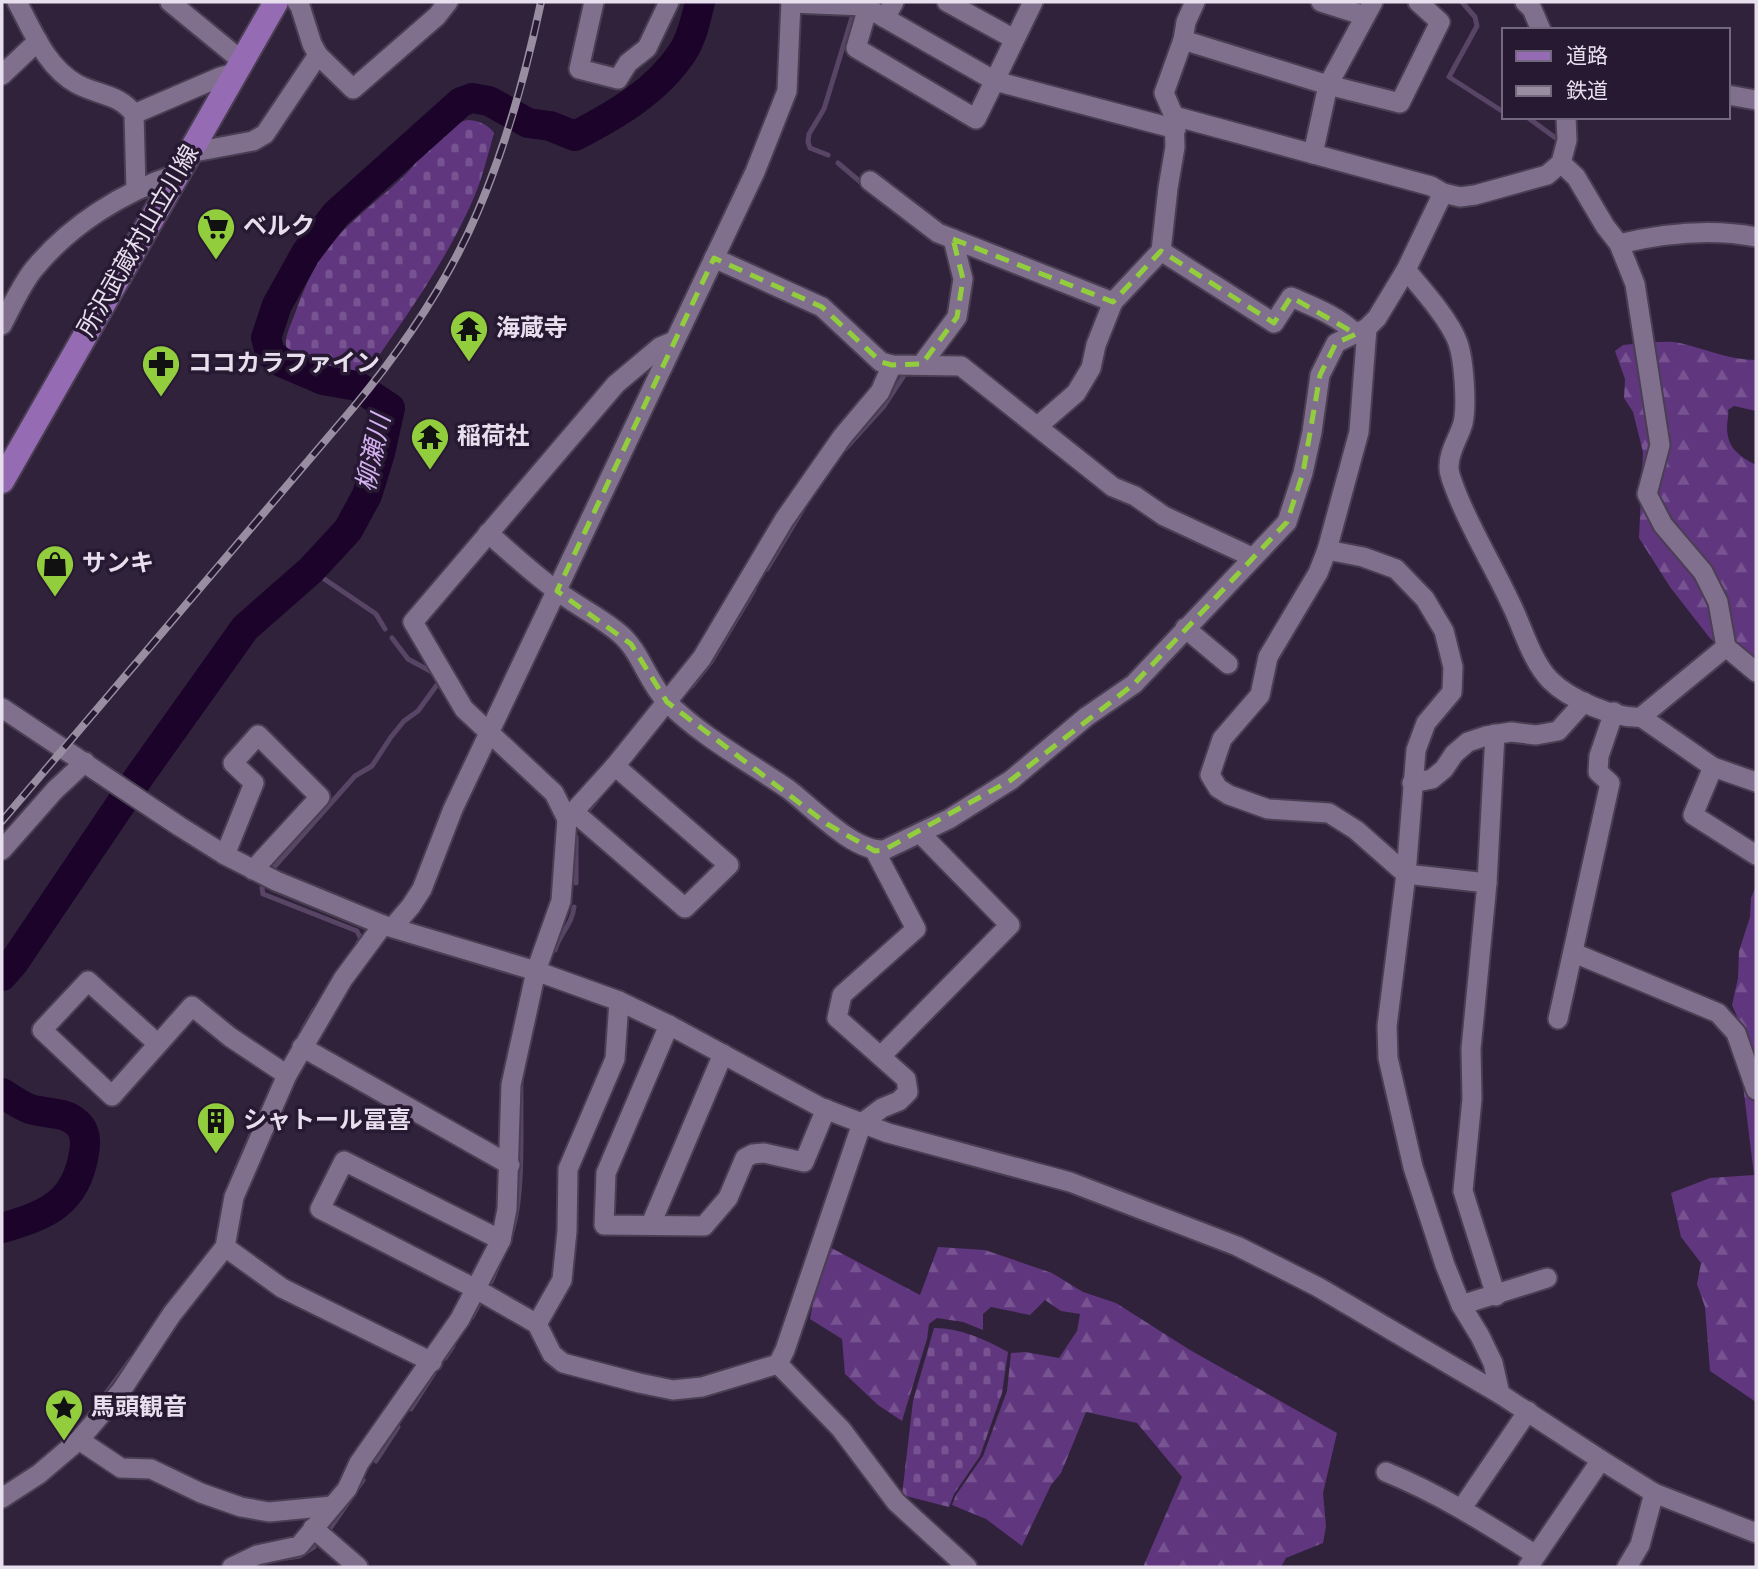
<svg xmlns="http://www.w3.org/2000/svg" width="1758" height="1569" viewBox="0 0 1758 1569" font-family="'Alegreya Sans','Noto Sans JP',sans-serif">
<style>
.forest{fill:url(#forest-firs)}
.cemetery{fill:url(#cemetery-stones)}
.lines{fill:none;stroke-linecap:round;stroke-linejoin:round}
.stream{stroke:#584565;stroke-width:5}
.river{stroke:#1b032a;stroke-width:30}
.minor-casing{stroke:#4a3e53;stroke-width:23}
.major-casing{stroke:#4a3e53;stroke-width:28}
.minor{stroke:#80708d;stroke-width:19}
.major{stroke:#956cb4;stroke-width:24}
.rail-casing{stroke:#988da1;stroke-width:8}
.rail{stroke:#261931;stroke-width:5;stroke-dasharray:16;stroke-linecap:butt}
.marked{fill:none;stroke:#92cd3e;stroke-width:5;stroke-dasharray:14 9;stroke-linejoin:round}
.labels{text-anchor:middle;dominant-baseline:central;stroke-width:7;stroke-linejoin:round;paint-order:stroke}
.poi-label{font-size:24px;font-weight:bold;fill:#e7deee;stroke:#261931;text-anchor:start}
.street-label{font-size:24px;fill:#e7deee;stroke:#261931}
.water-label{font-size:26px;font-style:italic;fill:#d4b1f1;stroke:#261931}
</style>
<defs>
<pattern id="forest-firs" width="22" height="20" patternUnits="userSpaceOnUse" patternTransform="scale(1.75)"><rect width="22" height="20" fill="#60367e"/><path d="M5 1l3.5 6h-7zM16 11l3.5 6h-7z" fill="#775391"/></pattern>
<pattern id="cemetery-stones" width="16" height="16" patternUnits="userSpaceOnUse" patternTransform="scale(1.75)"><rect width="16" height="16" fill="#60367e"/><path d="M2 7V4a2 2 0 0 1 4 0v3zM10 15v-3a2 2 0 0 1 4 0v3z" fill="#775391"/></pattern>
</defs>
<rect width="100%" height="100%" fill="#30223b"/>
<!-- forest -->
<g class="forest">
<path d="M1652,342C1661,342 1671,341 1680,343C1706,349 1729,360 1756,360V411L1734,406L1728,410C1729,416 1727,421 1727,427C1727,448 1739,456 1756,465V678L1727,655L1709,637L1670,587L1639,538L1643,452L1633,412L1624,398L1625,379L1615,351L1623,345Z"/>
<polygon points="1756,886 1756,1402 1710,1371 1705,1307 1697,1284 1701,1263 1681,1237 1671,1193 1710,1178 1754,1175 1743,1085 1746,1037 1732,1005 1738,978 1739,951 1750,917 1751,898"/>
<polygon points="824,1244 920,1295 938,1247 985,1250 1052,1273 1083,1292 1116,1303 1190,1350 1337,1433 1323,1493 1326,1526 1323,1543 1286,1558 1281,1567 1143,1567 1182,1477 1137,1423 1086,1412 1061,1473 1051,1485 1022,1546 986,1519 952,1505 956,1495 983,1456 1007,1391 1011,1353 1025,1352 1059,1358 1077,1331 1080,1314 1061,1311 1045,1300 1030,1315 991,1307 983,1314 983,1330 963,1322 937,1318 929,1324 927,1339 902,1421 878,1405 845,1374 842,1339 810,1319"/>
</g>
<!-- cemetery -->
<g class="cemetery">
<path d="M467,120C477,120 488,124 494,133C488,154 483,176 475,195C450,254 414,305 378,357L372,366L357,378C340,373 297,367 288,352C282,341 290,327 294,316C302,295 310,272 324,253C345,224 378,201 404,176C424,156 439,127 467,120Z"/>
<path d="M934,1328C961,1328 984,1339 1008,1352L1002,1393L980,1456L954,1494L949,1507L902,1495L913,1401Z"/>
</g>
<g class="lines">
<!-- stream -->
<g class="stream">
<polyline points="1462,2 1475,17 1477,26 1449,77 1502,111 1504,109"/>
<polyline points="1527,117 1557,139"/>
<polyline points="828,155 810,148 808,142 809,134 824,109 854,11"/>
<polyline points="838,163 864,185"/>
<polyline points="845,449 884,406 905,374"/>
<polyline points="767,569 803,509"/>
<polyline points="311,570 376,614 385,629"/>
<polyline points="692,686 711,662 754,590"/>
<polyline points="586,813 597,800"/>
<polyline points="275,866 355,776 372,766 391,737 404,721 418,711 439,682 432,672 408,659 392,638"/>
<polyline points="576,883 576,837"/>
<polyline points="262,888 263,894 357,931 361,939 358,943"/>
<path d="M555,950C560,933 572,925 574,907"/>
<polyline points="303,1029 314,1010"/>
<polyline points="235,1172 255,1126"/>
<path d="M510,1237C525,1200 520,1123 521,1080"/>
<polyline points="491,1282 498,1266"/>
<polyline points="472,1317 480,1302"/>
<polyline points="445,1358 453,1346"/>
<polyline points="104,1396 131,1359"/>
<polyline points="411,1409 434,1373"/>
<polyline points="376,1461 398,1427"/>
<polyline points="356,1490 363,1480"/>
<polyline points="331,1527 349,1501"/>
<polyline points="286,1558 300,1556 314,1547"/>
</g>
<!-- river -->
<g class="river">
<path d="M2,976L14,962L141,774L245,628L311,570L348,530L367,495L380,453L390,408L357,386L323,380L281,362L270,353L266,338L277,305L306,253L336,214L461,102L472,98L489,101L528,123L550,126L575,136C615,115 656,92 682,53C692,39 696,18 700,2"/>
<path d="M2,1093C10,1098 21,1106 30,1109C46,1114 64,1111 77,1123C86,1131 86,1142 84,1153C76,1204 46,1215 2,1228"/>
</g>
<!-- minor casing -->
<g class="minor-casing">
<g id="minor">
<path d="M17,2C33,31 46,67 77,84C97,95 120,94 134,114L136,189"/>
<polyline points="170,2 242,61"/>
<polyline points="297,2 300,6 312,44 318,55 353,89 437,16 448,2"/>
<polyline points="594,2 579,69 618,79 628,63 647,48 669,2"/>
<polyline points="947,2 1014,39"/>
<polyline points="1321,2 1365,16"/>
<polyline points="1525,2 1532,9 1541,30"/>
<polyline points="791,3 864,6 995,81 1176,129"/>
<polyline points="868,7 856,48 976,119 1033,2"/>
<polyline points="885,18 894,2"/>
<polyline points="1183,40 1328,85 1400,103 1440,22 1418,2"/>
<polyline points="2,75 38,41"/>
<polyline points="1728,95 1756,100"/>
<polyline points="134,114 220,77 235,73"/>
<polyline points="1174,116 1431,186 1443,193 1460,197 1475,195 1547,175 1561,163 1567,140 1566,117"/>
<polyline points="189,153 253,141 265,134 318,55"/>
<polyline points="1313,154 1328,85 1373,2"/>
<polyline points="1561,163 1576,177 1605,226 1619,244 1635,284 1660,445 1647,494 1663,525 1703,572 1718,602 1726,647 1756,672"/>
<polyline points="870,181 938,233 1113,302 1161,251 1168,188 1175,147 1174,116 1164,93 1183,40 1186,22 1195,2"/>
<path d="M1619,244C1665,233 1710,228 1756,237"/>
<path d="M1161,251L1274,323L1291,297C1314,307 1338,316 1356,334"/>
<polyline points="714,258 822,307 881,362 892,365 961,366 1113,487 1135,496 1164,516 1252,557"/>
<path d="M1406,270C1422,289 1450,320 1458,343C1464,360 1467,406 1463,423C1459,438 1448,452 1449,468C1449,475 1453,483 1455,489C1470,529 1493,565 1511,604C1523,628 1531,660 1550,680C1569,699 1614,719 1641,717L1726,647"/>
<path d="M2,325C12,306 21,285 34,269C71,224 123,192 177,174"/>
<polyline points="1367,328 1359,432 1327,550 1318,573 1268,657 1260,695 1222,739 1210,775 1218,788 1229,795 1268,809 1329,813 1356,830 1406,874 1487,883"/>
<polyline points="922,364 957,317 963,279 953,239"/>
<polyline points="1038,426 1076,393 1091,368 1096,345 1113,302"/>
<path d="M488,533C511,553 533,574 557,591C577,606 600,617 619,633C641,651 647,682 667,702C702,737 747,761 788,789C812,807 853,852 884,850L949,819L1011,780L1086,717L1134,684L1287,522L1303,473L1312,432L1320,375L1336,343L1367,328L1377,318L1406,270L1443,193"/>
<polyline points="1327,550 1363,557 1396,569 1425,599 1444,631 1453,667 1452,692 1426,723 1416,750 1406,874 1387,1026 1388,1058 1413,1167 1445,1265 1461,1305 1480,1336 1493,1363 1500,1394"/>
<polyline points="1185,628 1228,664"/>
<polyline points="2,708 179,826 225,855 276,881 383,925 536,971 619,1001 669,1025 822,1108 888,1133 1070,1182 1237,1246 1318,1287 1500,1394 1601,1460 1654,1493 1756,1533"/>
<polyline points="1641,717 1713,767 1756,782"/>
<polyline points="1495,734 1487,883 1471,1049 1472,1099 1463,1191 1496,1296"/>
<polyline points="1713,767 1693,815 1756,855"/>
<polyline points="1412,783 1432,779 1444,769 1454,754 1468,742 1486,736 1511,732 1536,735 1558,731 1584,702"/>
<polyline points="574,812 685,908 729,865 615,766"/>
<polyline points="567,819 554,793 464,709 413,622 616,384 660,347 674,341"/>
<polyline points="2,850 55,790 85,762"/>
<polyline points="225,855 254,783 233,763 258,735 320,797 253,870"/>
<polyline points="393,927 411,906 422,889 453,809 755,172 787,91 791,2"/>
<polyline points="1574,953 1718,1013 1736,1033 1756,1090"/>
<polyline points="1558,1019 1610,783 1598,772 1599,756 1614,712"/>
<polyline points="669,1025 606,1173 604,1225 704,1226 728,1198 745,1158 753,1154 764,1153 804,1162 826,1109"/>
<polyline points="158,1044 88,981 42,1030 112,1096 192,1006 230,1037 287,1075"/>
<polyline points="302,1047 510,1165"/>
<polyline points="881,1056 1010,925 920,833"/>
<polyline points="651,1224 723,1054"/>
<polyline points="501,1240 344,1161 320,1209 476,1289 537,1324 552,1354 563,1363 639,1383 673,1390 702,1387 778,1364 785,1350 862,1123 882,1108 899,1101 908,1092 906,1079 837,1018 842,995 916,929 875,851"/>
<polyline points="225,1247 282,1288 432,1362"/>
<polyline points="1461,1305 1547,1278"/>
<polyline points="537,1324 562,1280 567,1231 568,1169 615,1059 619,1001"/>
<polyline points="778,1364 841,1429 896,1502 967,1567"/>
<polyline points="79,1440 121,1468 151,1469 201,1493 241,1507 269,1512 332,1506"/>
<path d="M1386,1472C1440,1494 1487,1524 1536,1555"/>
<polyline points="2,1498 39,1474 79,1440 121,1391 172,1314 225,1247 234,1197 287,1075 343,979 383,925"/>
<polyline points="1462,1508 1528,1411"/>
<polyline points="313,1528 358,1567"/>
<polyline points="232,1567 257,1555 299,1546 347,1489 359,1463 460,1319 501,1240 507,1209 511,1085 536,971 561,901 567,819 615,766 702,658 784,520 842,437 880,392 892,365"/>
<polyline points="1528,1567 1601,1460"/>
<polyline points="1627,1567 1640,1545 1654,1493"/>
</g>
</g>
<!-- major casing -->
<g class="major-casing">
<polyline id="major" points="2,481 276,2"/>
</g>
<!-- minor -->
<use href="#minor" class="minor"/>
<!-- major -->
<use href="#major" class="major"/>
<!-- rail casing -->
<g class="rail-casing">
<path id="rail" d="M2,821L353,408C402,349 448,282 478,211C507,143 526,73 541,2"/>
</g>
<!-- rail -->
<use href="#rail" class="rail"/>
</g>
<!-- marked area -->
<path class="marked" d="M953,239L1113,302L1161,251L1274,323L1291,297L1356,334L1336,343L1320,375L1303,473L1287,522L1134,684L1011,780L884,850L875,851L827,824L667,702L631,644L557,591L714,258L822,307L881,362L892,365L922,364L957,317L963,279Z"/>
<!-- icons -->
<defs>
<g id="supermarket-pin" transform="scale(2.0125)"><path d="M0 17L-7.5 6A9.5 9.5 0 1 1 7.5 6Z" fill="#92cd3e" stroke="#261931"/><path d="M-6-5.5h2.5l.6 2H6L4.5 2H-2.5L-4.4-4H-6ZM-1.5 3.2a1.3 1.3 0 1 0 .1 0ZM3 3.2a1.3 1.3 0 1 0 .1 0Z" fill="#111"/></g>
<g id="temple-pin" transform="scale(2.0125)"><path d="M0 17L-7.5 6A9.5 9.5 0 1 1 7.5 6Z" fill="#92cd3e" stroke="#261931"/><path d="M0-6L5-2H3V0L6.5 2.5H4V6H1.5V3h-3V6H-4V2.5H-6.5L-3 0V-2H-5Z" fill="#111"/></g>
<g id="pharmacy-pin" transform="scale(2.0125)"><path d="M0 17L-7.5 6A9.5 9.5 0 1 1 7.5 6Z" fill="#92cd3e" stroke="#261931"/><path d="M-2-6h4v4h4v4h-4v4h-4v-4h-4v-4h4Z" fill="#111"/></g>
<g id="shop-pin" transform="scale(2.0125)"><path d="M0 17L-7.5 6A9.5 9.5 0 1 1 7.5 6Z" fill="#92cd3e" stroke="#261931"/><path d="M-5-2.5h2.3a2.7 3.5 0 0 1 5.4 0H5L5.5 6h-11ZM-1.5-2.5h3a1.5 2.3 0 0 0-3 0Z" fill="#111"/></g>
<g id="building-pin" transform="scale(2.0125)"><path d="M0 17L-7.5 6A9.5 9.5 0 1 1 7.5 6Z" fill="#92cd3e" stroke="#261931"/><path d="M-4-6H4V6H1V3H-1V6H-4ZM-2.5-4.3h1.7v1.8h-1.7ZM.8-4.3h1.7v1.8H.8ZM-2.5-1h1.7V.8h-1.7ZM.8-1h1.7V.8H.8Z" fill="#111"/></g>
<g id="sight-pin" transform="scale(2.0125)"><path d="M0 17L-7.5 6A9.5 9.5 0 1 1 7.5 6Z" fill="#92cd3e" stroke="#261931"/><path d="M0-6L1.8-2.2L6-1.7L2.9 1.2L3.7 5.4L0 3.3L-3.7 5.4L-2.9 1.2L-6-1.7L-1.8-2.2Z" fill="#111"/></g>
</defs>
<g fill-rule="evenodd">
<use href="#supermarket-pin" x="216" y="227"/>
<use href="#temple-pin" x="469" y="329"/>
<use href="#pharmacy-pin" x="161" y="364"/>
<use href="#temple-pin" x="430" y="437"/>
<use href="#shop-pin" x="55" y="564"/>
<use href="#building-pin" x="216" y="1121"/>
<use href="#sight-pin" x="64" y="1408"/>
</g>
<g class="labels">
<!-- poi labels -->
<g class="poi-label">
<text x="243" y="227">ベルク</text>
<text x="496" y="329">海蔵寺</text>
<text x="188" y="364">ココカラファイン</text>
<text x="457" y="437">稲荷社</text>
<text x="82" y="564">サンキ</text>
<text x="243" y="1121">シャトール冨喜</text>
<text x="91" y="1408">馬頭観音</text>
</g>
<!-- street labels -->
<g class="street-label">
<text transform="translate(139 241) rotate(-60)">所沢武蔵村山立川線</text>
</g>
<!-- water labels -->
<g class="water-label">
<text transform="translate(374 453) rotate(-78)">柳瀬川</text>
</g>
</g>
<!-- border -->
<rect width="1758" height="1569" fill="none" stroke="#e7deee" stroke-width="7"/>
<!-- legend -->
<rect x="1502" y="28" width="228" height="91" fill="#261931" stroke="#73687d" stroke-width="2"/>
<rect x="1516" y="51" width="35" height="10" fill="#956cb4" stroke="#73687d" stroke-width="2"/>
<text x="1566" y="63" font-size="21" fill="#e7deee">道路</text>
<rect x="1516" y="86" width="35" height="10" fill="#988da1" stroke="#73687d" stroke-width="2"/>
<text x="1566" y="98" font-size="21" fill="#e7deee">鉄道</text>
</svg>
